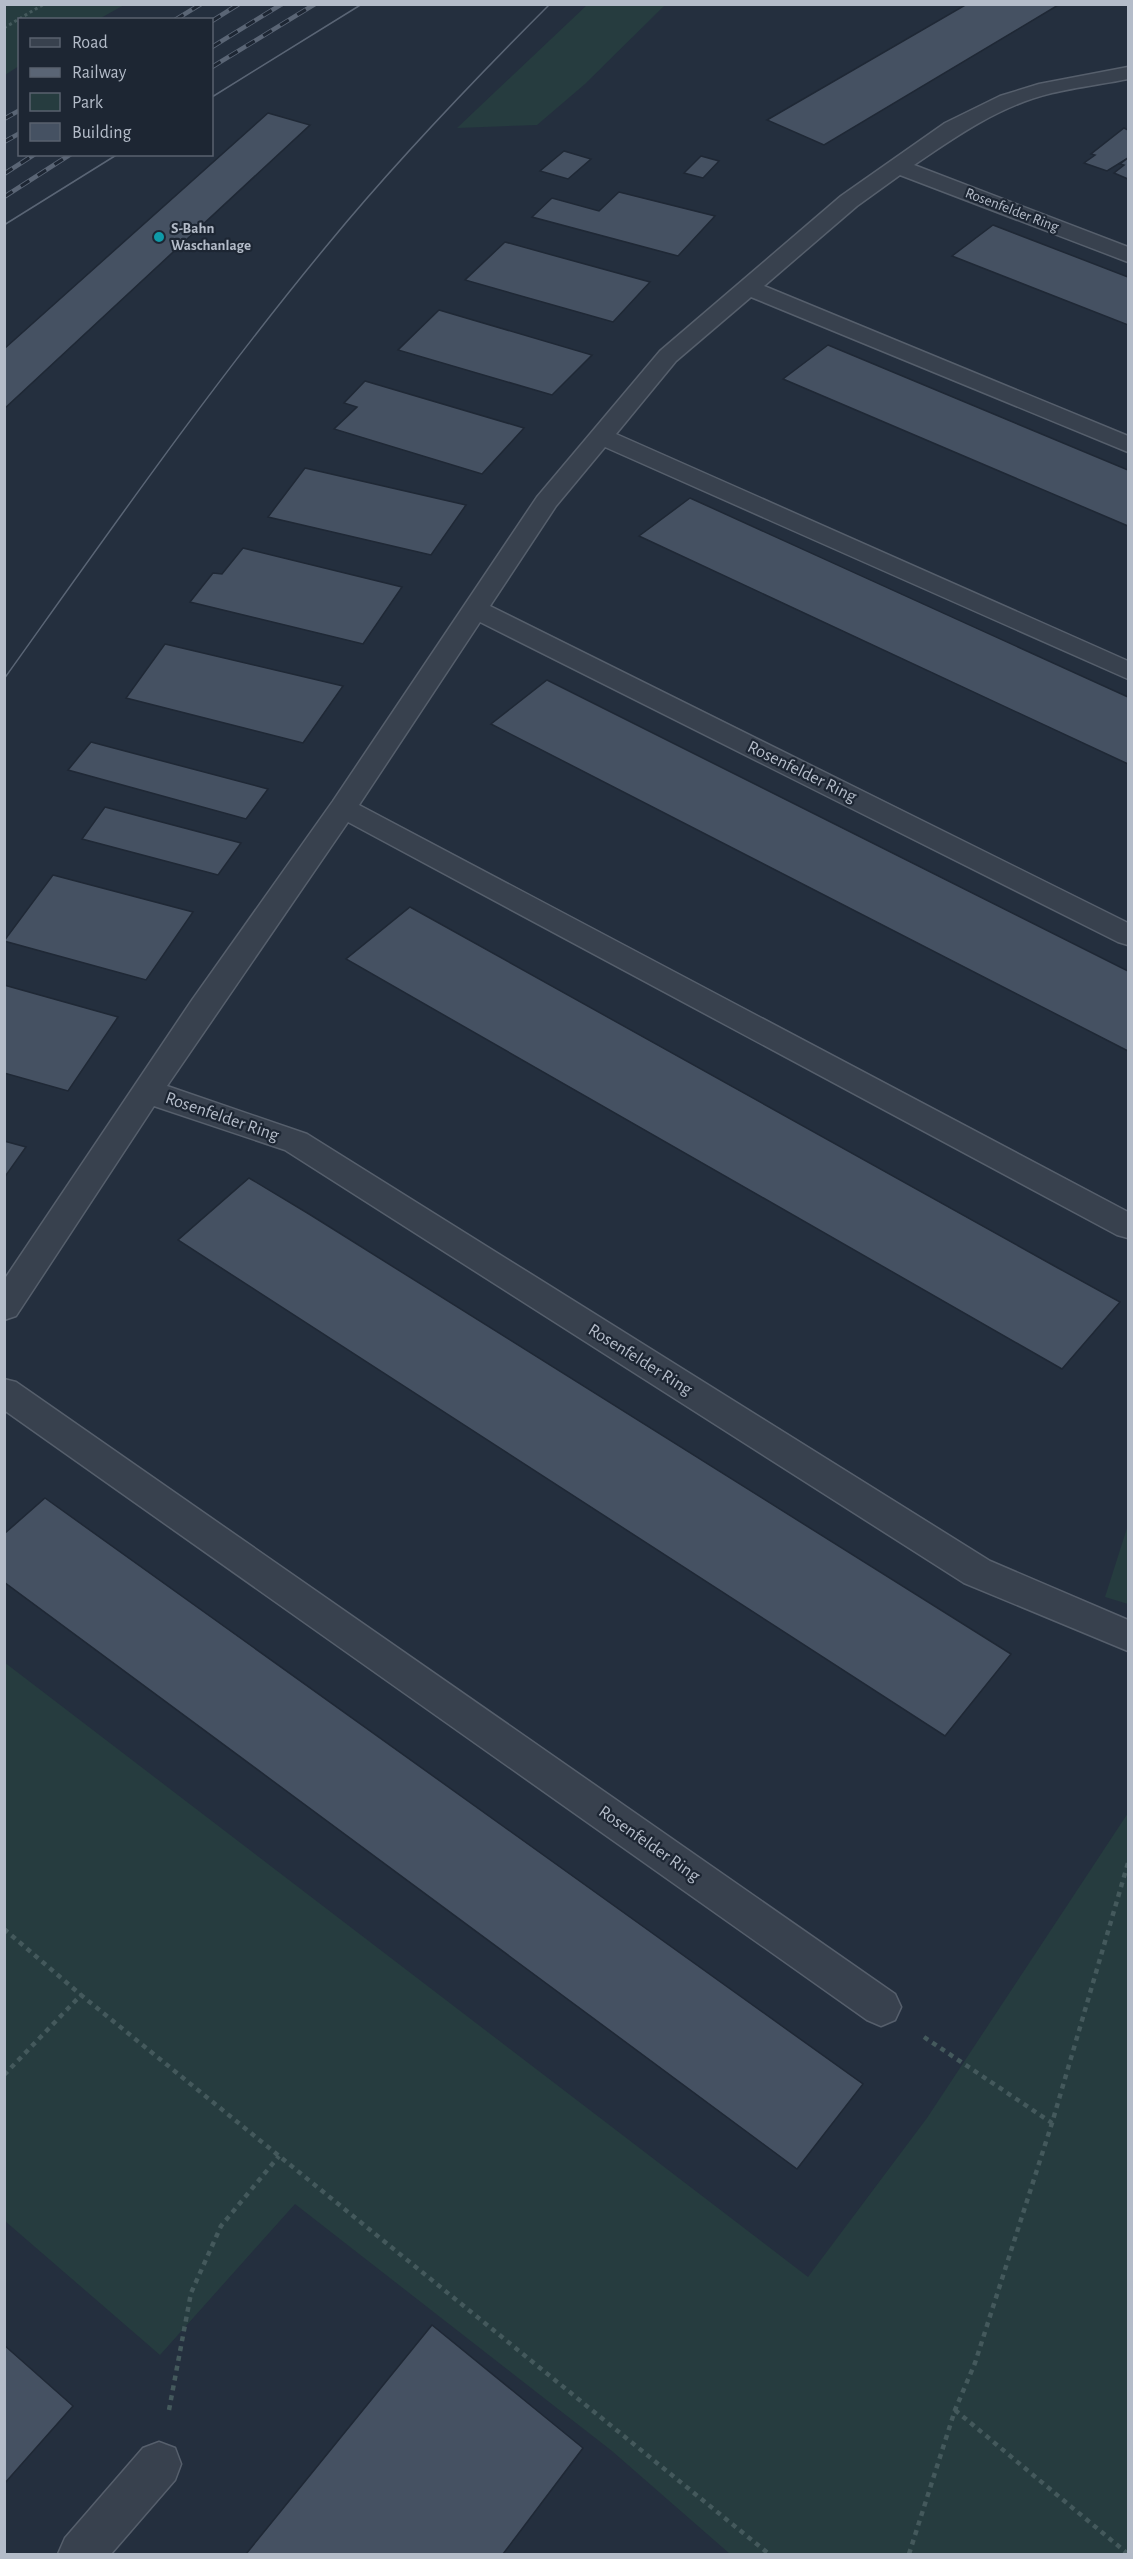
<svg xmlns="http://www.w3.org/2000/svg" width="1133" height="2559" viewBox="0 0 1133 2559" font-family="'Alegreya Sans',sans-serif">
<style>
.green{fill:#263c3f}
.building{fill:#455162;stroke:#1f2835;stroke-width:1.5}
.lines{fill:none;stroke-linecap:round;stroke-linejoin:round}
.minor-casing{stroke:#565f6c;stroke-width:3}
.path-far1{stroke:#44595c;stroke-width:3;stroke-dasharray:3 3;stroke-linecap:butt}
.path{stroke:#44595c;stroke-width:4.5;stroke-dasharray:5 5;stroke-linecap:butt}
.minor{fill:#38414e;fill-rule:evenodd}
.tram{stroke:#5a6575;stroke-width:1.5}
.rail-casing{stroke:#5a6575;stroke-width:4.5}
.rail{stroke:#1d2633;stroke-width:3;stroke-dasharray:10;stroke-linecap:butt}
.culture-dot{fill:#0f9aa8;stroke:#1d2633;stroke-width:2}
.labels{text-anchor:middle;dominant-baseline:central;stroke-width:4.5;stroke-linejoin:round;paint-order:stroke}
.far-street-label{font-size:15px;fill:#b4bcc9;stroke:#1d2633}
.far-poi-label{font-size:15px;font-weight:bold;fill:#b4bcc9;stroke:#1d2633;text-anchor:start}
.street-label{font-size:18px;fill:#b4bcc9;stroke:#1d2633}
</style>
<rect width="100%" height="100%" fill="#242f3e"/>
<!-- green -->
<g class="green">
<polygon points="4,5 5,4 124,5 99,19 20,20 19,66 5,75"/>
<polygon points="587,5 665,5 585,84 537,125 457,128"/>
<polygon points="1128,1525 1128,1604 1105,1597"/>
<polygon points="4,1662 808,2277 927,2118 1128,1813 1128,2554 730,2554 612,2451 295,2204 160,2355 5,2221"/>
</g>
<!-- building -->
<g class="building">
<polygon points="967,4 1060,4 824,145 767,120"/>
<polygon points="268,113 310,125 4,409 4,349"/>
<polygon points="1124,128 1128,130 1128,158 1107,171 1084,163 1095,155 1091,154"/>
<polygon points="564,151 591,159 568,179 540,171"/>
<polygon points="701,156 719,161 703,178 684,173"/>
<polygon points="1128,158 1128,179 1114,173 1124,165 1120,164"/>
<polygon points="619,192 715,216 678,256 532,217 552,198 599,211"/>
<polygon points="993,225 1128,277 1128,325 952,256"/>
<polygon points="505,242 650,282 613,322 465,280"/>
<polygon points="439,310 592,355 552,395 398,350"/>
<polygon points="828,345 1128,470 1128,526 783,379"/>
<polygon points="365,381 524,428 482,474 334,429 357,407 344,403"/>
<polygon points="305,468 466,505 431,555 268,517"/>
<polygon points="690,498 1128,697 1128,764 639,536"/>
<polygon points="243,548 402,587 363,644 190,602 213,573 222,574"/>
<polygon points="165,644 343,686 303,743 126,698"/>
<polygon points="547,680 1128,971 1128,1051 491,724"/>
<polygon points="91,742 268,789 246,819 68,770"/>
<polygon points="105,807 241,843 218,875 82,839"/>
<polygon points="53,875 193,912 146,980 4,941"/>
<polygon points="410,907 1058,1268 1120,1302 1062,1369 346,959"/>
<polygon points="4,985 118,1017 68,1091 4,1073"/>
<polygon points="4,1141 26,1147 4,1178"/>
<polygon points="249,1178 309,1214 1011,1654 945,1736 178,1240"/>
<polygon points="45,1498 863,2084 797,2169 4,1582 4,1534"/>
<polygon points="432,2325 583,2448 503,2554 246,2554"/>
<polygon points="4,2345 73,2406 4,2484"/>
</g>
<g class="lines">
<!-- minor casing -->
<g class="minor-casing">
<g id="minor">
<path d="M1128,67V79C1103,84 1077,87 1052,93C1001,105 956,136 914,165L1128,247V262L900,175L857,206L764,286L1128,436V452L751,297L676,361L616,434L1128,661V679L605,447L556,506L490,606L1128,923V945L1118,942L480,622L359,805L1128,1212V1238L1117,1235L348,822L167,1086L307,1134L990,1561L1128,1620V1651L964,1583L285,1150L154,1106L16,1316L4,1320V1280L192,1000L333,801L537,497L660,351L841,196L945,123L1000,96L1039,84Z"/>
<polygon points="4,1379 16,1382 895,1994 901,2007 895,2020 881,2026 867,2020 4,1410"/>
<polygon points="159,2442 175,2448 181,2464 175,2480 111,2554 58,2554 65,2538 143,2448"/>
</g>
</g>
<!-- path-far1 -->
<polyline class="path-far1" points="4,28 44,4"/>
<!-- path -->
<g class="path">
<polyline points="4,1929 81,1995"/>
<polyline points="924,2037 1052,2123"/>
<polyline points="4,2075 81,1995 769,2554"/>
<polyline points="169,2410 191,2293 221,2226 279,2156"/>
<polyline points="955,2410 1128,2554"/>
<polyline points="909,2554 955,2410 975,2363 1052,2123 1128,1863"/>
</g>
<!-- minor -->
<use href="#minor" class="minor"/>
<!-- tram -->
<g class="tram">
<polyline points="212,97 362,4"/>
<polyline points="4,225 118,154"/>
<path d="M4,679C109,532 213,383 329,243C398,159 473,81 550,4"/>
</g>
<!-- rail casing -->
<g class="rail-casing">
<g id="rail">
<polyline points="175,20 201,4"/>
<polyline points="212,21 239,4"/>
<polyline points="212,47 282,4"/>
<polyline points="212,67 315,4"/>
<polyline points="4,119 20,110"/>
<polyline points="4,142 20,133"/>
<polyline points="4,174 35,154"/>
<polyline points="4,197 71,154"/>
</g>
</g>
<!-- rail -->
<use href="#rail" class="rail"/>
</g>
<!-- markers -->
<circle class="culture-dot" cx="159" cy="237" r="6"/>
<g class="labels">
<!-- far-street labels -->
<g class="far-street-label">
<text transform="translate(1012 210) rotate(21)">Rosenfelder Ring</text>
</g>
<!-- far-poi labels -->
<g class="far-poi-label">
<text x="171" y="228">S-Bahn<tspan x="171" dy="17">Waschanlage</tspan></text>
</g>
<!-- street labels -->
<g class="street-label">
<text transform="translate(802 772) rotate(26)">Rosenfelder Ring</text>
<text transform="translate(222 1117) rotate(19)">Rosenfelder Ring</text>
<text transform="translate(640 1360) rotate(32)">Rosenfelder Ring</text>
<text transform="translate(649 1844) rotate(35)">Rosenfelder Ring</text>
</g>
</g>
<!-- border -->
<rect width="1133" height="2559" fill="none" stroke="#b4bcc9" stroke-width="12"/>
<!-- legend -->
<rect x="18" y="18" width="195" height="138" fill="#1d2633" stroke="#59626f" stroke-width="1.5"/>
<rect x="30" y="38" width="30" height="9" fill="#38414e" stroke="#59626f" stroke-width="1.5"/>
<text x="72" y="48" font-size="18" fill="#b4bcc9">Road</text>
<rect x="30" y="68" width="30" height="9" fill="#5a6575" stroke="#59626f" stroke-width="1.5"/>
<text x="72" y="78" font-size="18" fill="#b4bcc9">Railway</text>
<rect x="30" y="93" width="30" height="18" fill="#263c3f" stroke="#59626f" stroke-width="1.5"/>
<text x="72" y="108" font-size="18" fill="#b4bcc9">Park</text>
<rect x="30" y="123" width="30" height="18" fill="#455162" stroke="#59626f" stroke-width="1.5"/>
<text x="72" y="138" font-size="18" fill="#b4bcc9">Building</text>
</svg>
